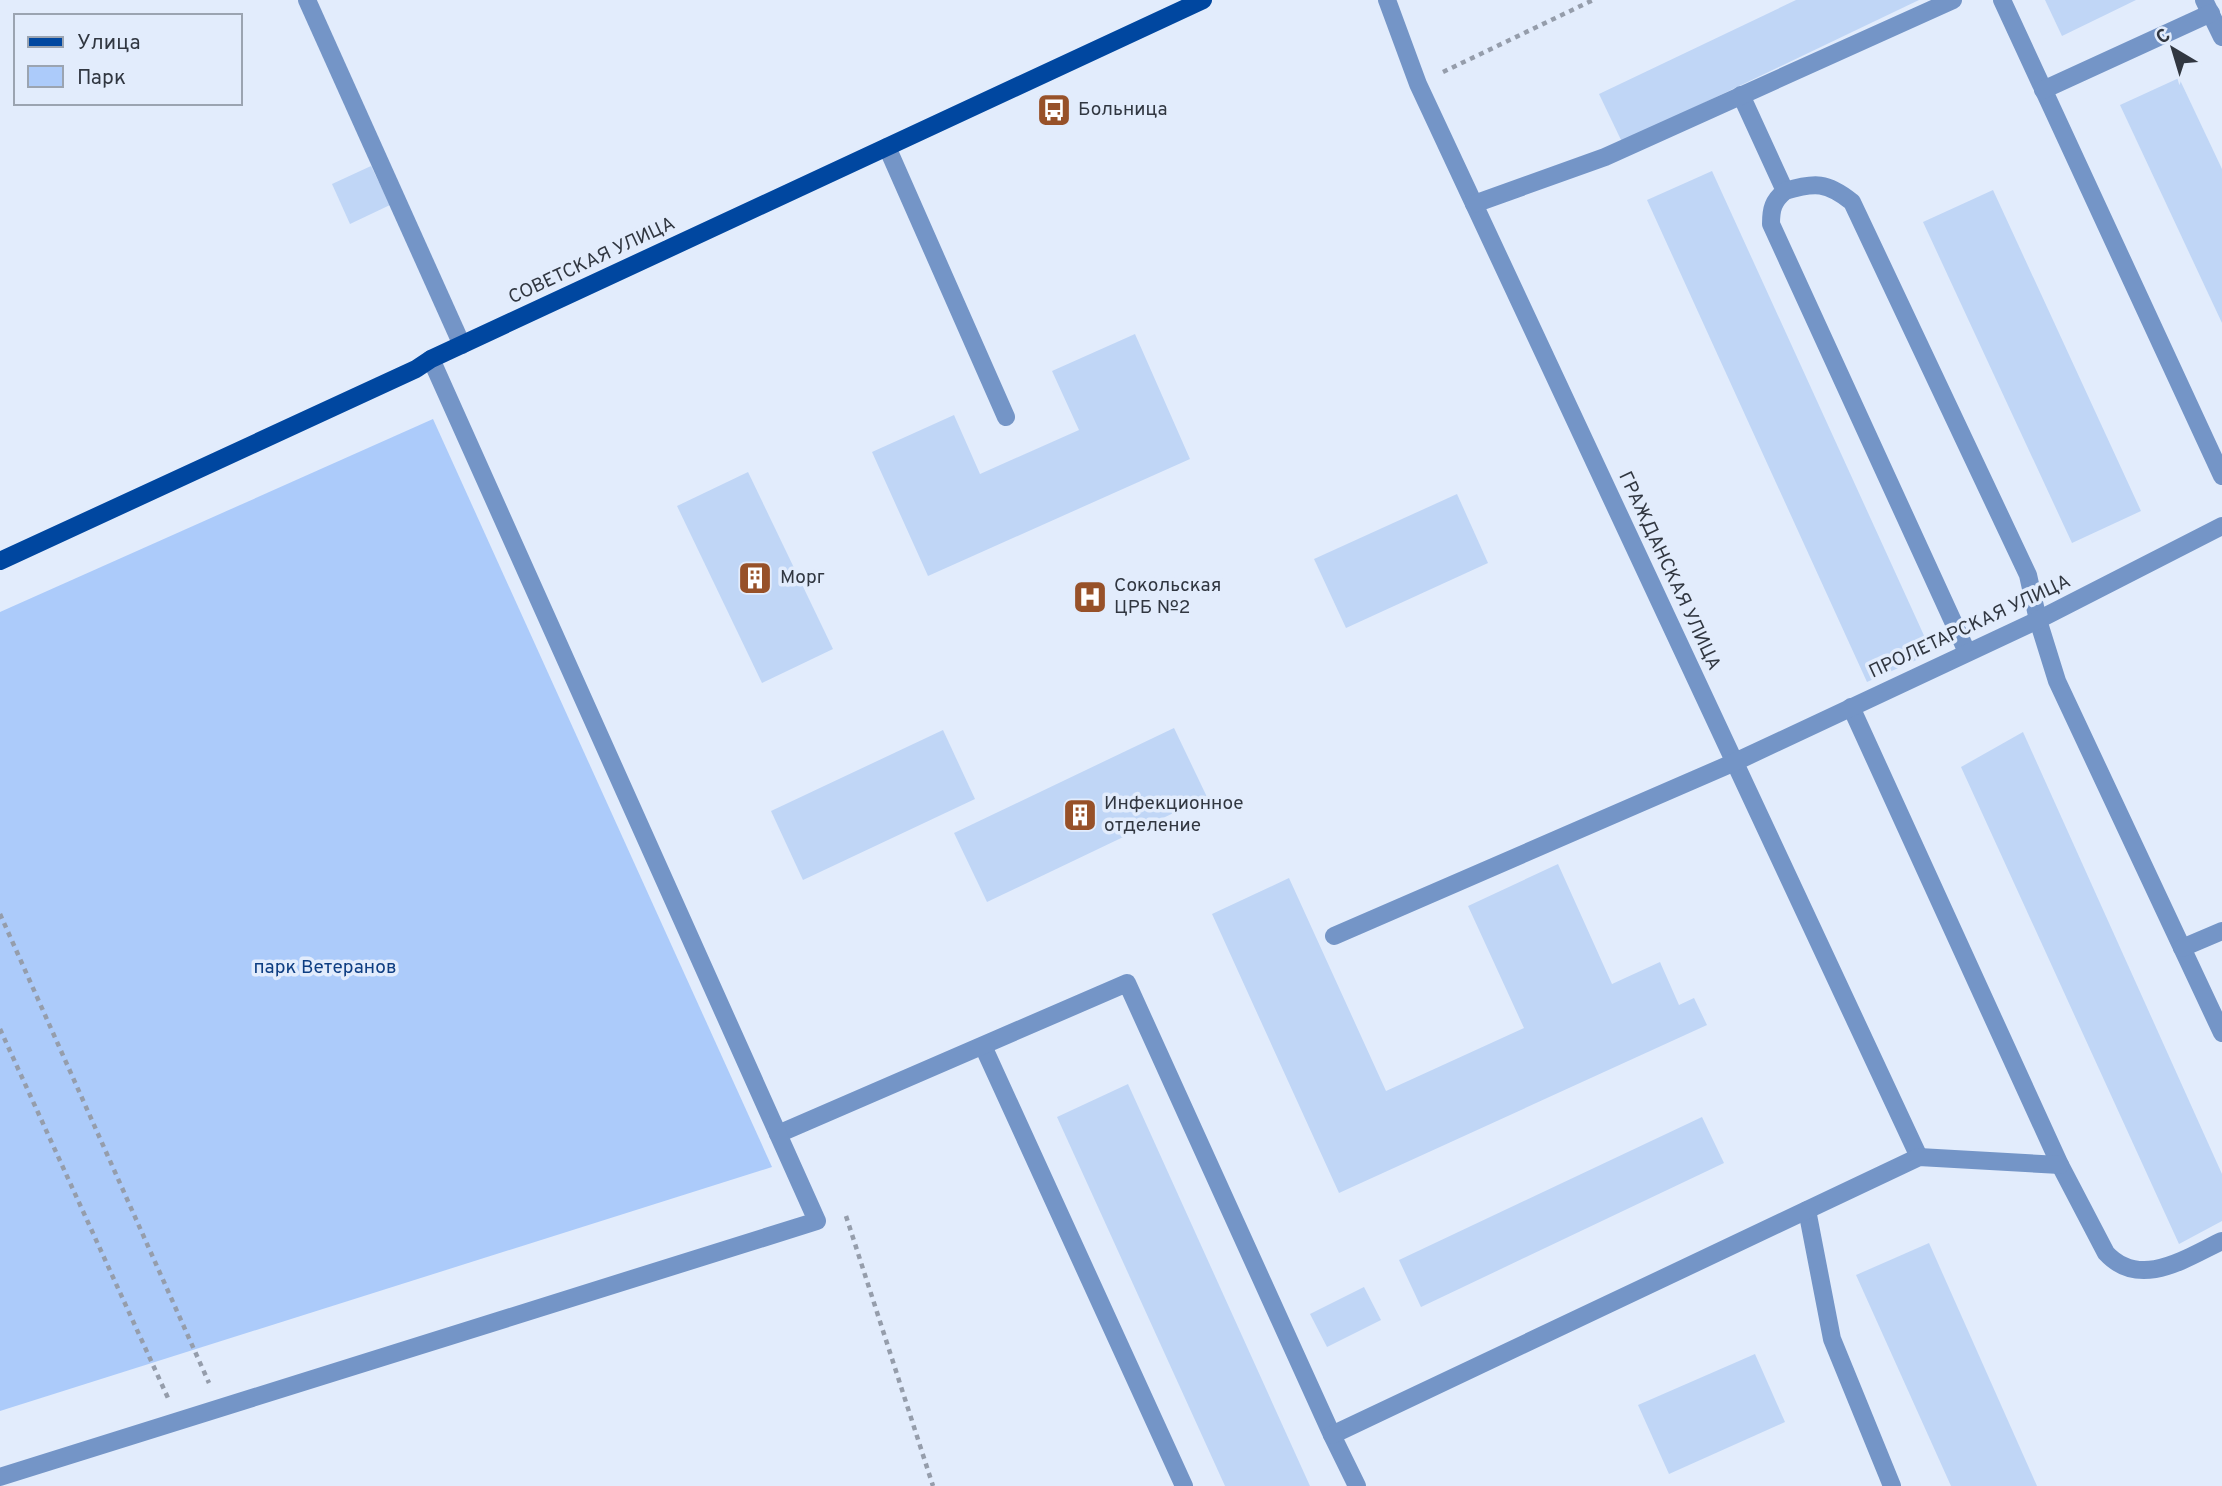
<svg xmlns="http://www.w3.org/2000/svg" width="2222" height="1486" viewBox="0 0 2222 1486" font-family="Overpass,sans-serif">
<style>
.green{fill:#accbfa}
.building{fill:#c0d6f6}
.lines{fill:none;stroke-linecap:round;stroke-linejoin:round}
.path{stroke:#959dab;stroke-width:4.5;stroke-dasharray:5 5;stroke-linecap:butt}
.minor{stroke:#7495c7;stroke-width:18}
.major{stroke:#0047a0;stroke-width:18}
.labels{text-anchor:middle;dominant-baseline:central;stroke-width:7;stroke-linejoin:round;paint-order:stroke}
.poi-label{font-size:19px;fill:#313741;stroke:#e2ecfc;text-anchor:start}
.street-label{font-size:19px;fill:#313741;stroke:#e2ecfc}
.park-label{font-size:19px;fill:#0e3e82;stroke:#e2ecfc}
</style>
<rect width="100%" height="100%" fill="#e2ecfc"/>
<!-- green -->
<polygon class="green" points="433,419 772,1167 0,1411 0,612"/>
<!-- building -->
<g class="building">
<polygon points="1796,0 1919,0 1622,142 1599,94"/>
<polygon points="2045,0 2136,0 2062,36"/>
<polygon points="2179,78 2222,169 2222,323 2120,105"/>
<polygon points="371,166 390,205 350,224 332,184"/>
<polygon points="1712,171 1932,653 1867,682 1647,200"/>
<polygon points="1993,190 2141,511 2072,543 1923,222"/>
<polygon points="1135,334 1190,459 928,576 872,452 954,415 980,474 1079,430 1052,371"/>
<polygon points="748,472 833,649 762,683 677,506"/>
<polygon points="1457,494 1488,563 1346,628 1314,559"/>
<polygon points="1174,728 1207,797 987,902 954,833"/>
<polygon points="943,730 975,799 803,880 771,811"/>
<polygon points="2023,732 2222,1174 2222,1221 2179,1244 1961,767"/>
<polygon points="1558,864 1612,984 1660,962 1679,1005 1694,998 1707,1025 1339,1193 1212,914 1289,878 1386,1091 1524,1028 1468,906"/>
<polygon points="1128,1084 1310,1486 1225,1486 1057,1117"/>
<polygon points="1702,1117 1724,1163 1421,1307 1399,1260"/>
<polygon points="1929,1243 2037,1486 1951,1486 1856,1275"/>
<polygon points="1364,1287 1381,1320 1327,1347 1310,1314"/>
<polygon points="1755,1354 1785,1422 1669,1474 1638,1405"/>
</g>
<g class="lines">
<!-- path -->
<g class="path">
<polyline points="1443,72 1593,0"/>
<polyline points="0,914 209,1383"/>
<polyline points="0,1029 168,1398"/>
<polyline points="846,1216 933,1486"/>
</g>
<!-- minor -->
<g class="minor">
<polyline points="307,0 462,345"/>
<polyline points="1387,0 1418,84 1919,1157"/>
<polyline points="2002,0 2222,476"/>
<polyline points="2204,0 2222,37"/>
<polyline points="2043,90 2211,13"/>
<path d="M1741,95L1785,191C1773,201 1771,209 1771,224L1967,652"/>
<polyline points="887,147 1006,417"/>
<path d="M1785,191C1815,182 1827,182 1852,202L2028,575L2038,620L2057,681L2222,1033"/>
<polyline points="1474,204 1605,157 1953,0"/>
<path d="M1851,707L2060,1165L2106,1253C2140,1290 2186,1258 2222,1241"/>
<polyline points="1334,936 1735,762 2038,620 2222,526"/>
<polyline points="2182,948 2222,931"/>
<polyline points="983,1046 1184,1486"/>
<polyline points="778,1134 1127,983 1332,1435 1357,1486"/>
<polyline points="1807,1210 1832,1339 1892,1486"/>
<polyline points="1332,1435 1919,1157 2060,1165"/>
<polyline points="0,1477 817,1221 431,359"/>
</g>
<!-- major -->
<polyline class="major" points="0,561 416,369 431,359 1203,0"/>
</g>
<!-- icons -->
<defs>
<g id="bus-square" transform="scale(1.75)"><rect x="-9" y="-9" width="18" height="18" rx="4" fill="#975129" stroke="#e2ecfc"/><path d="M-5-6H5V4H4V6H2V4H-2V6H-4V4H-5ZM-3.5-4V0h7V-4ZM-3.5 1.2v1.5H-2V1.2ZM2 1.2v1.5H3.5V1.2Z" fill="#fff"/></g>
<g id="building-square" transform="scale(1.75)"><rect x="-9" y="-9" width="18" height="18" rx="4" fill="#975129" stroke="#e2ecfc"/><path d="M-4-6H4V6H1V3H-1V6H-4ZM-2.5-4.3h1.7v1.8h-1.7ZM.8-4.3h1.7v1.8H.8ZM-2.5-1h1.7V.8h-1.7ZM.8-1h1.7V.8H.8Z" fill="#fff"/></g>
<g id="hospital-square" transform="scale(1.75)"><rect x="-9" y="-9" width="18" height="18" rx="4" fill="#975129" stroke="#e2ecfc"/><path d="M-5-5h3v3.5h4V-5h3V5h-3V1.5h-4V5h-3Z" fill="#fff"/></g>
</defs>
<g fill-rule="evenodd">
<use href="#bus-square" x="1054" y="110"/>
<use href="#building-square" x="755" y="578"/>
<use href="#hospital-square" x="1090" y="597"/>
<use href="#building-square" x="1080" y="815"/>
</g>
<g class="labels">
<!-- poi labels -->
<g class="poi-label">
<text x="1078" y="110">Больница</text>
<text x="780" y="578">Морг</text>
<text x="1114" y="586">Сокольская<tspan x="1114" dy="22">ЦРБ №2</tspan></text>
<text x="1104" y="804">Инфекционное<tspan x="1104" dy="22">отделение</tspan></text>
</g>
<!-- street labels -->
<g class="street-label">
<text transform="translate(592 261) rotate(-25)">СОВЕТСКАЯ УЛИЦА</text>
<text transform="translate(1669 571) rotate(65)">ГРАЖДАНСКАЯ УЛИЦА</text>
<text transform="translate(1970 627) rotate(-25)">ПРОЛЕТАРСКАЯ УЛИЦА</text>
</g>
<!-- park labels -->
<g class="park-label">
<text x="325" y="968">парк Ветеранов</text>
</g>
</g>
<!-- legend -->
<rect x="14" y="14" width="228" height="91" fill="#e2ecfc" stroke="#9ba4b1" stroke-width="2"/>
<rect x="28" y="37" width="35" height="10" fill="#0047a0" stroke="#9ba4b1" stroke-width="2"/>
<text x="77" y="49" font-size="21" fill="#313741">Улица</text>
<rect x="28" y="66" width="35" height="21" fill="#accbfa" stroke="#9ba4b1" stroke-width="2"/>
<text x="77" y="84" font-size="21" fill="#313741">Парк</text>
<!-- north arrow -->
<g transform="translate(2173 49) rotate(322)" stroke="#e2ecfc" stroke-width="5" paint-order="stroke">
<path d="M0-5L12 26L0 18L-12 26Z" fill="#313741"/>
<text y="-10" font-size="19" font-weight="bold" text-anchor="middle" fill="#313741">С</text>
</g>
</svg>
